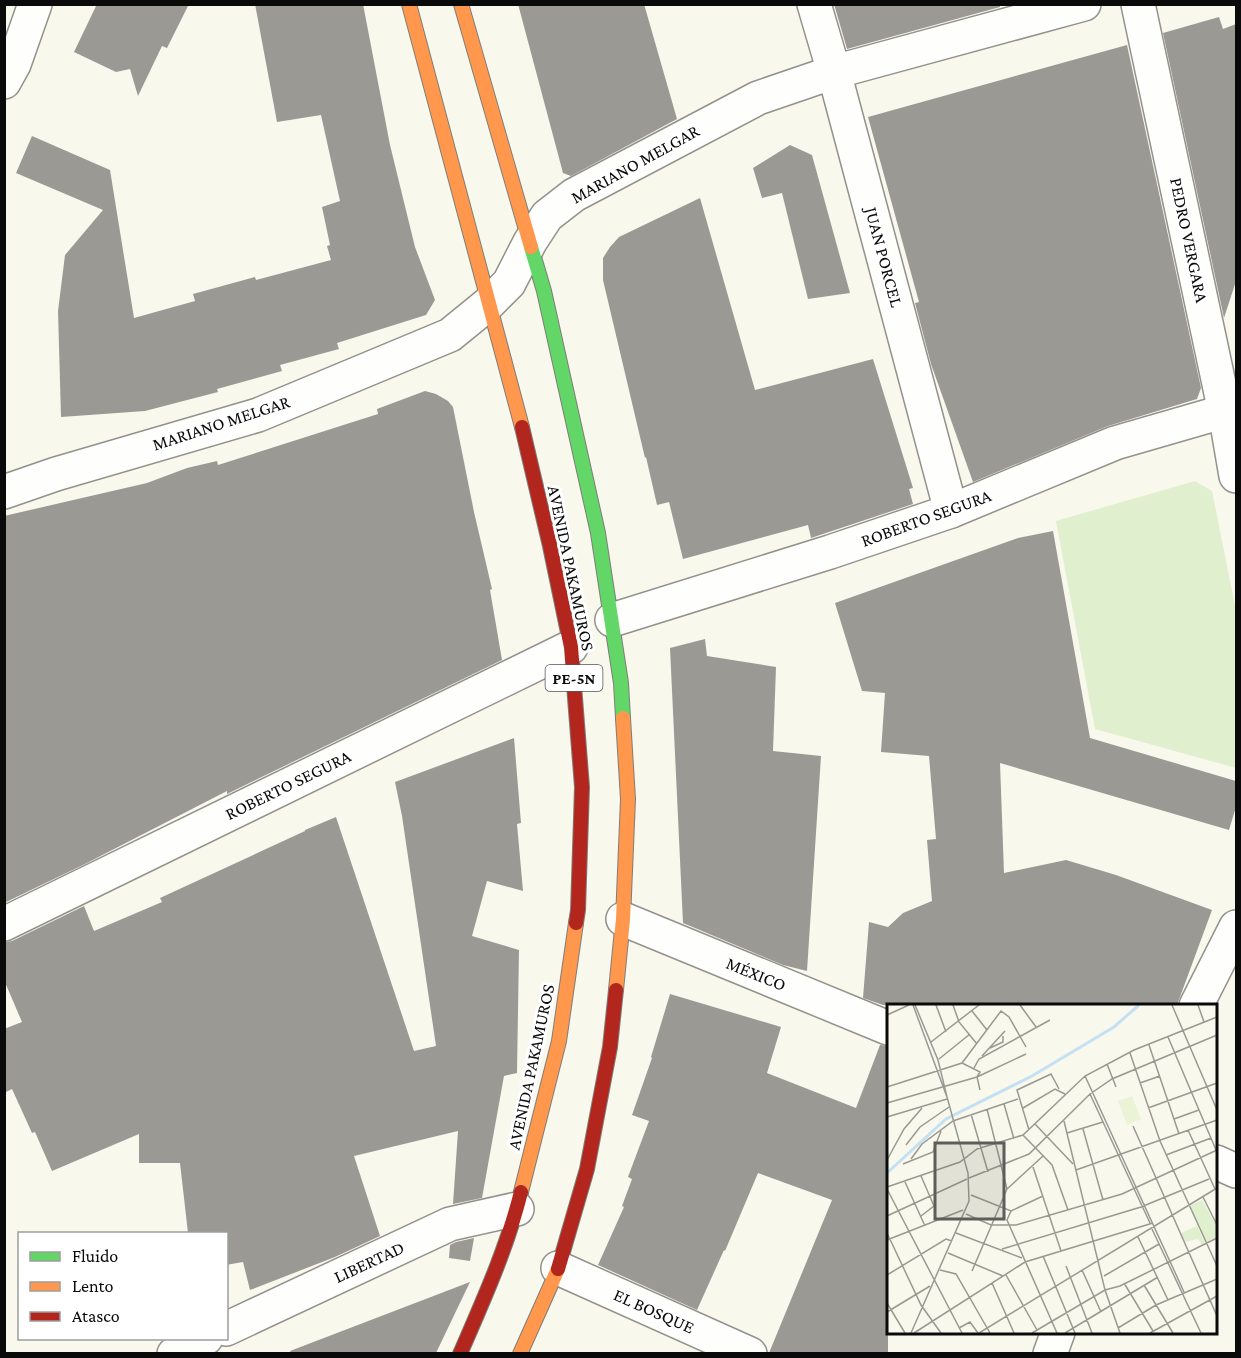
<svg xmlns="http://www.w3.org/2000/svg" width="1241" height="1358" viewBox="0 0 1241 1358" font-family="'Crimson Pro',serif">
<style>
.green{fill:#e0efcd}
.building{fill:#9b9994}
.lines{fill:none;stroke-linecap:round;stroke-linejoin:round}
.street-casing{stroke:#92918c;stroke-width:36}
.fast-casing{stroke:#7f7e7a;stroke-width:16}
.slow-casing{stroke:#7f7e7a;stroke-width:16}
.jam-casing{stroke:#7f7e7a;stroke-width:16}
.street{stroke:#fefefc;stroke-width:33}
.fast{stroke:#63d668;stroke-width:14}
.slow{stroke:#ff974d;stroke-width:14}
.jam{stroke:#b3261e;stroke-width:14}
.labels{text-anchor:middle;dominant-baseline:central;stroke-width:6;stroke-linejoin:round;paint-order:stroke}
.shield{fill:#fff;stroke:#545454;stroke-width:1.5}
.shield-label{font-size:16px;font-weight:bold;fill:#0a0a0a}
.street-label{font-size:18px;fill:#0a0a0a;stroke:#fff}
.inset-river{fill:none;stroke:#c4e0f3;stroke-width:3}
.inset-road{fill:none;stroke:#999992;stroke-width:1.5}
.view{fill:#5e5d59;fill-opacity:0.15;stroke:#5e5d59;stroke-width:3}
.inset-edge{fill:none;stroke:#0a0a0a;stroke-width:3}
</style>
<rect width="100%" height="100%" fill="#f9f8ed"/>
<!-- green -->
<polygon class="green" points="1195,481 1212,491 1236,611 1236,768 1095,729 1056,521"/>
<!-- building -->
<g class="building">
<polygon points="97,4 189,4 167,48 162,46 138,96 130,69 116,72 74,52"/>
<polygon points="255,4 363,4 390,145 415,247 435,300 426,315 337,343 339,349 280,365 282,371 217,389 218,392 145,411 61,417 58,311 65,255 103,210 16,173 32,136 110,170 134,318 195,301 193,294 255,277 256,280 331,260 327,246 330,245 322,207 340,201 321,115 277,122"/>
<polygon points="518,4 644,4 677,119 571,176 563,173"/>
<polygon points="834,4 1000,4 1000,7 847,49"/>
<polygon points="1219,17 1223,29 1236,24 1236,281 1224,318 1163,33"/>
<polygon points="1127,45 1201,388 1197,399 1108,426 973,482 931,364 915,303 919,302 868,117"/>
<polygon points="790,145 812,155 850,293 808,299 782,193 762,198 753,168"/>
<polygon points="700,198 755,390 873,359 913,488 909,489 913,504 811,538 808,525 683,559 669,502 657,505 646,457 645,458 603,280 603,258 610,247 619,237"/>
<polygon points="425,391 436,394 448,401 453,407 474,512 492,589 490,590 502,660 227,794 227,791 83,865 4,903 4,516 147,483 187,468 217,461 218,465 378,414 377,409"/>
<polygon points="1053,531 1090,738 1236,781 1236,807 1229,830 1000,763 1004,873 1066,860 1116,875 1212,910 1177,1005 883,1005 863,998 869,922 888,927 903,913 932,901 927,840 936,839 929,756 881,752 885,693 862,691 835,603 1018,538"/>
<polygon points="705,639 707,656 776,667 773,751 821,756 807,971 783,965 683,923 670,648"/>
<polygon points="514,738 521,823 517,824 523,891 487,881 472,936 519,950 517,1073 504,1076 482,1198 453,1204 458,1131 354,1156 380,1236 335,1257 250,1290 243,1262 226,1265 226,1233 188,1233 180,1163 139,1163 139,1134 52,1171 35,1132 32,1133 12,1089 4,1093 4,1029 22,1022 4,980 4,942 12,941 84,906 94,931 162,902 160,898 305,831 305,830 336,817 414,1051 436,1046 402,816 395,782"/>
<polygon points="670,994 781,1027 767,1073 856,1108 880,1045 888,1046 888,1353 769,1353 832,1200 758,1173 725,1251 724,1250 697,1310 598,1265 624,1207 622,1206 632,1179 628,1177 649,1121 632,1115 652,1058 651,1057"/>
<polygon points="474,1238 470,1261 449,1258 450,1245 456,1242"/>
<polygon points="470,1282 436,1353 291,1353 290,1351"/>
</g>
<g class="lines">
<!-- street casing -->
<g class="street-casing">
<g id="street">
<polyline points="814,4 834,72 951,511"/>
<polyline points="1138,4 1225,412 1236,476"/>
<polyline points="4,82 14,64 35,4"/>
<polyline points="4,492 56,474 258,415 450,335 488,304 509,283 530,242 547,216 574,195 758,98 834,72 1084,4"/>
<polyline points="612,620 830,552 951,511 1115,443 1236,408"/>
<polyline points="623,919 888,1028"/>
<polyline points="4,924 571,647"/>
<polyline points="1196,1006 1236,927"/>
<polyline points="1216,1162 1236,1171"/>
<polyline points="558,1268 750,1354"/>
<polyline points="226,1329 450,1224 517,1209"/>
<polyline points="174,1354 206,1338"/>
<polyline points="1050,1354 1058,1332"/>
</g>
</g>
<!-- fast casing -->
<g class="fast-casing">
<polyline id="fast" points="531,247 544,291 598,533 621,683 623,718"/>
</g>
<!-- slow casing -->
<g class="slow-casing">
<g id="slow">
<polyline points="409,4 522,427"/>
<polyline points="461,4 531,247"/>
<polyline points="616,990 623,919 628,799 623,718"/>
<polyline points="521,1192 559,1041 576,923"/>
<polyline points="520,1354 558,1269"/>
</g>
</g>
<!-- jam casing -->
<g class="jam-casing">
<g id="jam">
<polyline points="522,427 550,546 571,647 582,787 578,910 576,923"/>
<polyline points="558,1269 587,1169 610,1047 616,990"/>
<path d="M460,1354C483,1301 507,1248 521,1192"/>
</g>
</g>
<!-- street -->
<use href="#street" class="street"/>
<!-- fast -->
<use href="#fast" class="fast"/>
<!-- slow -->
<use href="#slow" class="slow"/>
<!-- jam -->
<use href="#jam" class="jam"/>
</g>
<g class="labels">
<!-- shield labels -->
<rect class="shield" x="545.5" y="665" width="57" height="26" rx="4.5"/>
<g class="shield-label">
<text x="574" y="678">PE-5N</text>
</g>
<!-- street labels -->
<g class="street-label">
<text transform="translate(635 164) rotate(-29)">MARIANO MELGAR</text>
<text transform="translate(1189 240) rotate(78)">PEDRO VERGARA</text>
<text transform="translate(884 257) rotate(75)">JUAN PORCEL</text>
<text transform="translate(221 423) rotate(-18)">MARIANO MELGAR</text>
<text transform="translate(926 518) rotate(-20)">ROBERTO SEGURA</text>
<text transform="translate(571 568) rotate(78)">AVENIDA PAKAMUROS</text>
<text transform="translate(288 785) rotate(-26)">ROBERTO SEGURA</text>
<text transform="translate(756 974) rotate(22)">MÉXICO</text>
<text transform="translate(531 1067) rotate(-78)">AVENIDA PAKAMUROS</text>
<text transform="translate(369 1262) rotate(-25)">LIBERTAD</text>
<text transform="translate(654 1311) rotate(24)">EL BOSQUE</text>
</g>
</g>
<!-- overview -->
<g transform="translate(887 1004)">
<rect width="330" height="330" fill="#f9f8ed"/>
<path d="M315,196L330,223V233L319,238L303,202ZM310,222L318,239L315,241L311,235L298,238L294,229Z" fill="#e0efcd"/>
<path d="M245,92L254,115L240,121L231,97Z" fill="#eaf3d6"/>
<path class="inset-river" d="M0,169L59,115L145,72L227,23L252,1"/>
<path class="inset-road" d="M26,1L60,93L51,56L28,1M49,1L59,28M66,1L72,18L90,40M133,1L149,23M285,1L330,106M311,1L317,18M85,7L100,26M0,11L22,1M281,33L329,146M44,38L92,1M262,41L292,130M103,44L116,38V32M243,49L273,137L330,262M95,52L118,27M52,55L83,30M75,59L93,68L90,73L93,86M220,60L229,83M87,64L92,55L163,16M198,72L297,288M253,79L273,72M0,83L75,59L114,7L122,13L139,43M203,90L263,219M0,99L90,73L139,50M117,100L127,135M136,104L168,85L178,90M261,104L330,79M100,105L120,185M84,110L101,168M0,113L60,95M287,115L312,106M177,117L218,286L233,329M148,120L186,160M246,122L330,312M196,125L216,196M142,126L130,86L164,70L172,85M301,126L328,185M180,129L216,118M136,131L165,161L181,206M19,141L33,123L62,103M279,151L324,134M24,155L35,140L66,117L131,95M0,156L17,125L35,104M16,160L46,148L54,127M146,163L174,247M189,166L330,116M34,172L47,202L34,212M82,174L142,150L203,90L225,75L330,31M18,178L38,222M0,183L73,158L90,145L136,131L198,72L247,46L330,13M0,185L75,329M120,185L156,152M84,191L124,207L156,192M316,193L330,221M124,207L120,216L170,329M79,210L104,221H129L235,190L330,146M0,212L80,175M265,225L314,329M0,229L34,301L54,329M69,229L135,254M251,233L281,296M0,236L76,206M115,245L254,203L322,175M61,249L116,272M156,252L188,329M179,262L205,329M53,266L69,270L103,329M195,266L214,308M85,267L120,185M0,271L59,235L65,237M119,271L150,326M217,272L272,240M105,279L127,329M237,279L266,327M257,281L286,329M0,299L18,329M0,308L43,282M72,324L83,318L91,329M231,324L269,301L330,275M24,329L82,197L81,169L60,93M27,329L138,258L266,219M92,329L330,184M145,329L218,286L233,282L330,234M178,329L271,273M263,329L330,292"/>
<path class="view" d="M48,139H117V215H48Z"/>
<rect width="330" height="330" class="inset-edge"/>
</g>
<!-- border -->
<rect width="1241" height="1358" fill="none" stroke="#0a0a0a" stroke-width="12"/>
<!-- legend -->
<rect x="18" y="1232" width="210" height="108" fill="#ffffff" stroke="#9d9d9d" stroke-width="1.5"/>
<rect x="30" y="1252" width="30" height="9" fill="#63d668" stroke="#9d9d9d" stroke-width="1.5"/>
<text x="72" y="1262" font-size="18" fill="#0a0a0a">Fluido</text>
<rect x="30" y="1282" width="30" height="9" fill="#ff974d" stroke="#9d9d9d" stroke-width="1.5"/>
<text x="72" y="1292" font-size="18" fill="#0a0a0a">Lento</text>
<rect x="30" y="1312" width="30" height="9" fill="#b3261e" stroke="#9d9d9d" stroke-width="1.5"/>
<text x="72" y="1322" font-size="18" fill="#0a0a0a">Atasco</text>
</svg>
